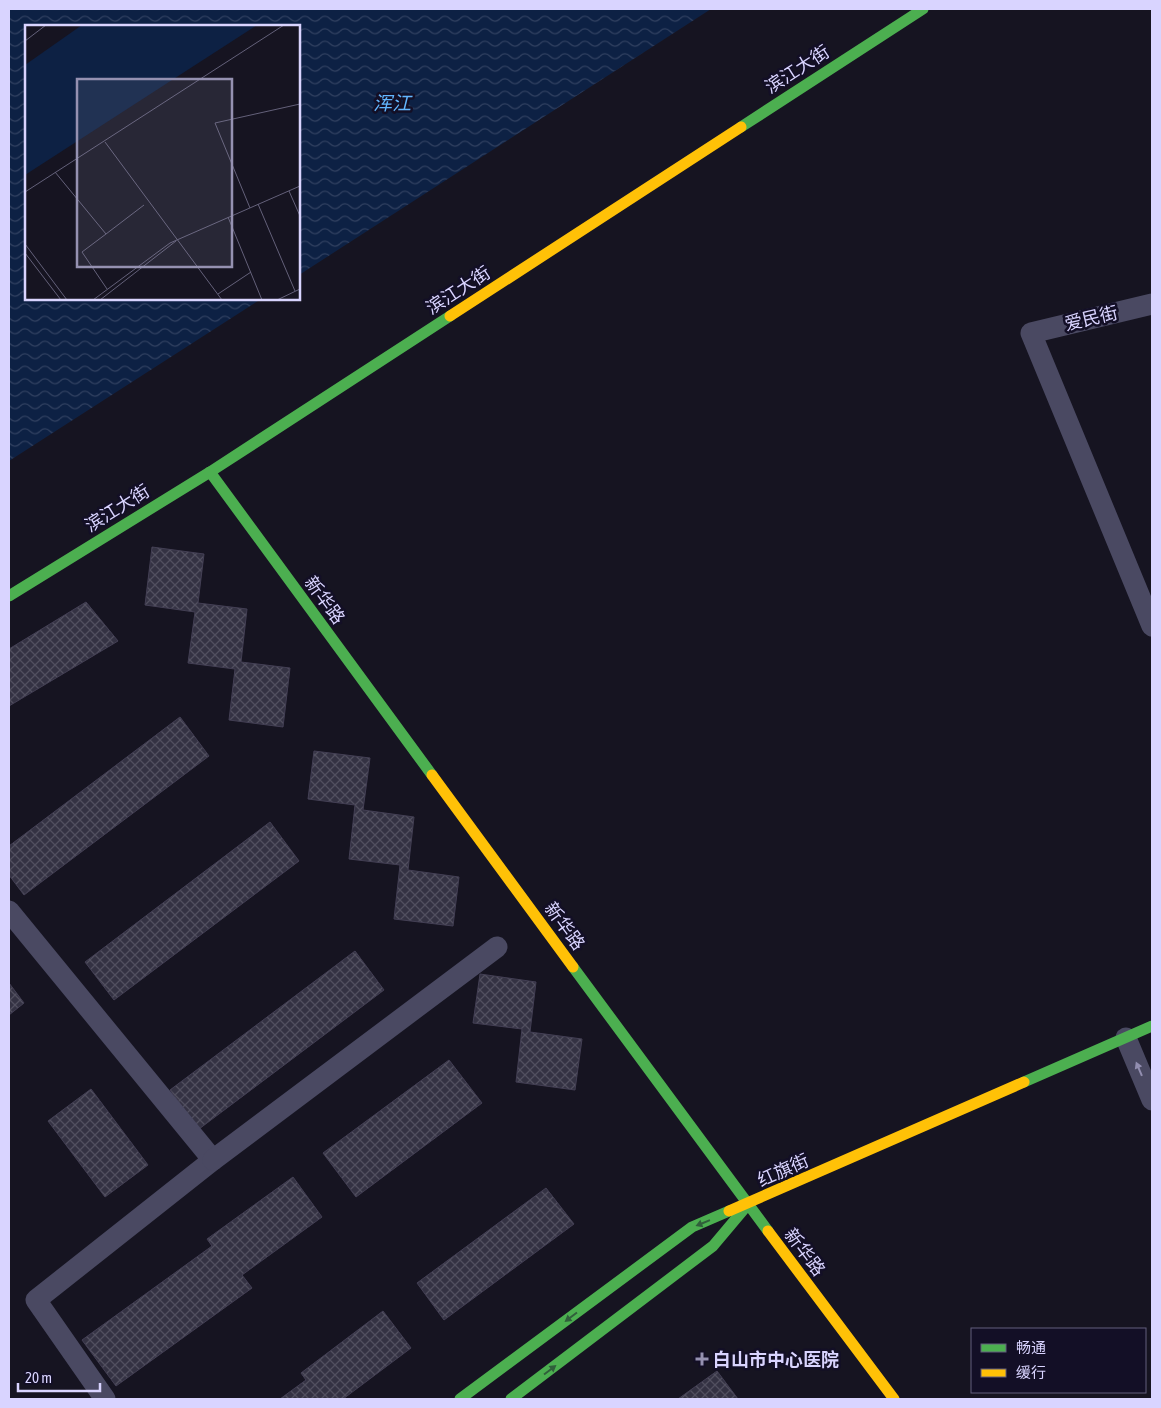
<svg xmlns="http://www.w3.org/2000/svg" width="1161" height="1408" viewBox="0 0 1161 1408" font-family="'Asap Condensed','Noto Sans SC',sans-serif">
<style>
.water{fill:url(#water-waves)}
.building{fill:url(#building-cross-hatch);stroke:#433f54}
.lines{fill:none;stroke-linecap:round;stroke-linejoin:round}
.street{stroke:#4a4962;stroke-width:21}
.fast{stroke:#4caf50;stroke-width:11}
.slow{stroke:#ffc107;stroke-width:11}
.oneway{fill:#928eb0}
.oneway2{fill:#305f3b}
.poi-dot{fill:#9591b1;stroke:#130f26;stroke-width:2}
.labels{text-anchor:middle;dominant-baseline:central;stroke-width:5;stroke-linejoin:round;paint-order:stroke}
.street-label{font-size:18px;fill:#d9d4ff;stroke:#130f26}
.poi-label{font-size:18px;font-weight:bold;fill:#d9d4ff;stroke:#130f26;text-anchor:start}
.water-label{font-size:19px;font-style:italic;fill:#62b6ff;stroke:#130f26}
.inset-road{fill:none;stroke:#64617a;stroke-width:1}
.view{fill:#9591b1;fill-opacity:0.15;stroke:#9591b1;stroke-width:2.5}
.inset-edge{fill:none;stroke:#d9d4ff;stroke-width:2.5}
</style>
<defs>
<pattern id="water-waves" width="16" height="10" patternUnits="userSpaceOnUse" patternTransform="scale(1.25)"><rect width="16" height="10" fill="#0d2144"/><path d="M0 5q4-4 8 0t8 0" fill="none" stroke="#304060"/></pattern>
<pattern id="building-cross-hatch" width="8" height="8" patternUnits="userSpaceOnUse" patternTransform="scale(1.25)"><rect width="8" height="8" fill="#343243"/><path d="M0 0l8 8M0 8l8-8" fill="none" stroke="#514f5f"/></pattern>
</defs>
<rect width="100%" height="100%" fill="#161421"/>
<!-- water -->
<polygon class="water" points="9,9 711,9 299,275 299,26 26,26 26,299 261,299 9,461"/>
<!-- building -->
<g class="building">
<polygon points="152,547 204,554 198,603 247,609 241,662 290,668 283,727 229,720 235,669 188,663 195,612 145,605"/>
<polygon points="86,602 118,641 9,706 9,649"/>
<polygon points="180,717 209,756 24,895 9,875 9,846"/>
<polygon points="314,751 370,758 363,810 414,817 408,870 459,877 453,926 394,919 400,865 349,859 355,805 308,799"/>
<polygon points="270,822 299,861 114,1000 85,962"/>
<polygon points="355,951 384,990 199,1129 170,1090"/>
<polygon points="480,974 536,982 530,1032 582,1039 575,1090 516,1082 522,1029 473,1023"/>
<polygon points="9,983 24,1003 9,1015"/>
<polygon points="449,1060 482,1103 356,1197 323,1153"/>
<polygon points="91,1089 148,1165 105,1197 48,1121"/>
<polygon points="293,1177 322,1217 242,1275 252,1288 116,1386 82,1340 212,1246 207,1239"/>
<polygon points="546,1188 574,1224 444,1320 417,1283"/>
<polygon points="383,1311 411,1348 343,1399 280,1399 306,1380 301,1373"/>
<polygon points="717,1371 738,1399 678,1399"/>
</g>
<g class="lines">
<!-- street -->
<g class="street">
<polyline points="1152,304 1031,333 1152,626"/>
<polyline points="9,911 213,1160 36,1300 105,1399"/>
<polyline points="1126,1038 1152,1100"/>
<polyline points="213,1160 497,947"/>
</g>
<!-- fast -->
<g class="fast">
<polyline points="741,127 923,9"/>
<polyline points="210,472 432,775"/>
<polyline points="9,596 210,472 450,316"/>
<polyline points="573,967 768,1231"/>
<polyline points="1024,1082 1152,1026"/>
<polyline points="460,1399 692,1227 729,1211"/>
<polyline points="511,1399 713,1246 745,1208"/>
</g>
<!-- slow -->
<g class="slow">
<polyline points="450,316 741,127"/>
<polyline points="432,775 573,967"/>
<polyline points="729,1211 1024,1082"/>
<polyline points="768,1231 894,1399"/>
</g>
</g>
<!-- one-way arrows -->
<defs><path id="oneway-solid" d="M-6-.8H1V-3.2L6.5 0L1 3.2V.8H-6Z" transform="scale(1.25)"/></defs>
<use class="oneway" href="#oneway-solid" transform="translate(1139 1069) rotate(-113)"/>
<g class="oneway2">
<use href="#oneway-solid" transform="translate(703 1223) rotate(158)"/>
<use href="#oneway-solid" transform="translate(571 1317) rotate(143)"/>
<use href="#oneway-solid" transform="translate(550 1370) rotate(-37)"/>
</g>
<!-- markers -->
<path class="poi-dot" d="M699.5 1351.5h5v5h5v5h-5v5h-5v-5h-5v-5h5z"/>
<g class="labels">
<!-- street labels -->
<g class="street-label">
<text transform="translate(797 69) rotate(-33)">滨江大街</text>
<text transform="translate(458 290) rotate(-33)">滨江大街</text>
<text transform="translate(1091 318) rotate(-13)">爱民街</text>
<text transform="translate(117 508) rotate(-32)">滨江大街</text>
<text transform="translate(325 600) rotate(54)">新华路</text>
<text transform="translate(565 926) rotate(54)">新华路</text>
<text transform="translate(783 1170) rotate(-24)">红旗街</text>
<text transform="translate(805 1252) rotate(53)">新华路</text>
</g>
<!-- poi labels -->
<g class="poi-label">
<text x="713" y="1359">白山市中心医院</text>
</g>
<!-- water labels -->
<g class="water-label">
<text x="392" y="103">浑江</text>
</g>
</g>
<!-- overview -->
<g transform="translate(25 25)">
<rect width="275" height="275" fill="#161421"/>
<path d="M57,0H232L0,150V40Z" fill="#0d2144"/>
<path class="inset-road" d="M0,16L21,0M80,117L197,275M30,147L81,209L57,227L82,264M264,166L275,191M0,167L259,0M233,179L270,266M225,183L190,98L275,79M203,192L237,275M81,209L119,180M0,219L42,275M0,228L36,275M193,269L226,247M68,275L145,218L275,161M75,275L151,216M252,275L275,264"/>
<path class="view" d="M52,54H207V242H52Z"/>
<rect width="275" height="275" class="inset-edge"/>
</g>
<!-- border -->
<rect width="1161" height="1408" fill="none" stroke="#d9d4ff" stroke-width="20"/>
<!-- legend -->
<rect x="971" y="1328" width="175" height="65" fill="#130f26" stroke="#625e7d"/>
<rect x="981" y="1344" width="25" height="8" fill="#4caf50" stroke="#625e7d"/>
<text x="1016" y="1353" font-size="15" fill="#d9d4ff">畅通</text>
<rect x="981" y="1369" width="25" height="8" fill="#ffc107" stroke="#625e7d"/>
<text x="1016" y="1378" font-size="15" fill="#d9d4ff">缓行</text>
<!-- scale -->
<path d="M18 1383v8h82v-8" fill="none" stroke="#d9d4ff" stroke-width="2.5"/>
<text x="25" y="1383" font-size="15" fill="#d9d4ff" stroke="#130f26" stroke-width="4" paint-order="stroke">20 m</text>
</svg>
